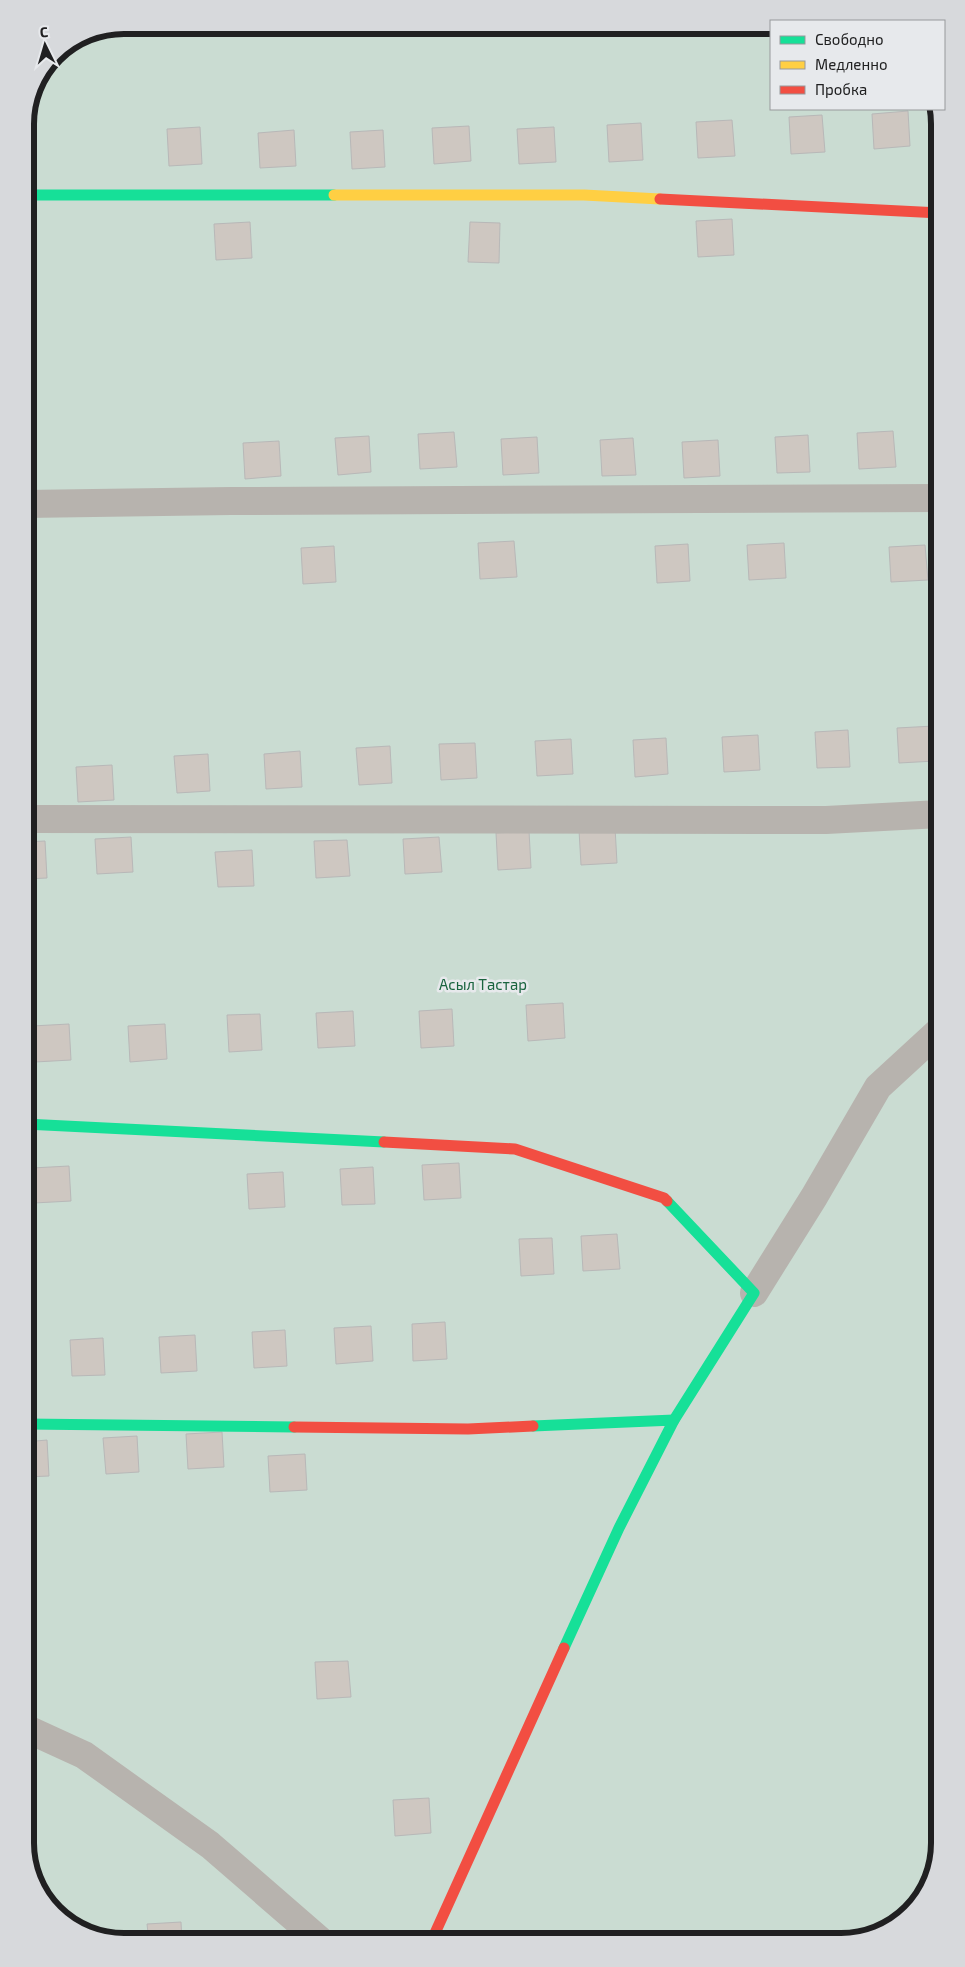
<svg xmlns="http://www.w3.org/2000/svg" width="965" height="1967" viewBox="0 0 965 1967" font-family="'Exo 2',sans-serif">
<style>
.green{fill:#cadcd2}
.building{fill:#cec7c1;stroke:#b8b8b8}
.lines{fill:none;stroke-linecap:round;stroke-linejoin:round}
.street{stroke:#b7b3ae;stroke-width:28}
.fast{stroke:#16e098;stroke-width:11}
.slow{stroke:#ffcf43;stroke-width:11}
.jam{stroke:#f24e42;stroke-width:11}
.labels{text-anchor:middle;dominant-baseline:central;stroke-width:5;stroke-linejoin:round;paint-order:stroke}
.park-label{font-size:15px;fill:#1a643f;stroke:#e7e9ec}
.rim{fill:none;stroke:#202021;stroke-width:6}
</style>
<rect width="100%" height="100%" fill="#e8e9eb"/>
<!-- green -->
<polygon class="green" points="124,25 771,25 771,109 937,109 940,124 940,1844 923,1898 879,1935 841,1942 117,1942 64,1922 32,1881 25,1843 25,117 35,80 54,54 86,32"/>
<!-- building -->
<g class="building">
<polygon points="908,111 910,146 874,149 872,114"/>
<polygon points="822,115 825,152 791,154 789,117"/>
<polygon points="732,120 735,156 698,158 696,122"/>
<polygon points="641,123 643,160 609,162 607,125"/>
<polygon points="469,126 471,161 434,164 432,128"/>
<polygon points="200,127 202,164 169,166 167,129"/>
<polygon points="554,127 556,162 519,164 517,129"/>
<polygon points="294,130 296,166 260,168 258,133"/>
<polygon points="383,130 385,167 352,169 350,132"/>
<polygon points="732,219 734,255 698,257 696,221"/>
<polygon points="250,222 252,258 216,260 214,224"/>
<polygon points="470,222 500,223 499,263 468,262"/>
<polygon points="893,431 896,467 859,469 857,433"/>
<polygon points="454,432 457,467 420,469 418,434"/>
<polygon points="808,435 810,472 777,473 775,437"/>
<polygon points="369,436 371,472 338,475 335,438"/>
<polygon points="537,437 539,473 503,475 501,439"/>
<polygon points="633,438 636,475 602,476 600,440"/>
<polygon points="718,440 720,476 684,478 682,442"/>
<polygon points="279,441 281,476 245,479 243,443"/>
<polygon points="514,541 517,577 480,579 478,543"/>
<polygon points="784,543 786,578 749,580 747,545"/>
<polygon points="688,544 690,581 657,583 655,546"/>
<polygon points="925,545 928,580 891,582 889,547"/>
<polygon points="334,546 336,582 303,584 301,548"/>
<polygon points="934,726 935,761 899,763 897,728"/>
<polygon points="848,730 850,767 817,768 815,732"/>
<polygon points="758,735 760,770 724,772 722,737"/>
<polygon points="666,738 668,774 635,777 633,740"/>
<polygon points="571,739 573,774 537,776 535,741"/>
<polygon points="475,743 477,778 441,780 439,744"/>
<polygon points="390,746 392,783 359,785 356,748"/>
<polygon points="300,751 302,787 266,789 264,754"/>
<polygon points="208,754 210,791 177,793 174,756"/>
<polygon points="112,765 114,800 78,802 76,767"/>
<polygon points="615,827 617,863 581,865 579,830"/>
<polygon points="529,831 531,868 498,870 496,833"/>
<polygon points="131,837 133,872 97,874 95,839"/>
<polygon points="439,837 442,872 405,874 403,839"/>
<polygon points="347,840 350,876 316,878 314,841"/>
<polygon points="45,841 47,878 25,879 25,842"/>
<polygon points="252,850 254,886 218,887 215,852"/>
<polygon points="563,1003 565,1038 528,1041 526,1005"/>
<polygon points="452,1009 454,1046 421,1048 419,1011"/>
<polygon points="353,1011 355,1046 318,1048 316,1013"/>
<polygon points="260,1014 262,1050 229,1052 227,1015"/>
<polygon points="69,1024 71,1060 35,1062 32,1026"/>
<polygon points="165,1024 167,1059 130,1062 128,1026"/>
<polygon points="459,1163 461,1198 424,1200 422,1165"/>
<polygon points="69,1166 71,1201 34,1203 32,1168"/>
<polygon points="373,1167 375,1204 342,1205 340,1169"/>
<polygon points="283,1172 285,1207 249,1209 247,1174"/>
<polygon points="617,1234 620,1269 583,1271 581,1236"/>
<polygon points="552,1238 554,1274 521,1276 519,1239"/>
<polygon points="445,1322 447,1359 413,1361 412,1324"/>
<polygon points="371,1326 373,1361 336,1364 334,1328"/>
<polygon points="285,1330 287,1366 254,1368 252,1332"/>
<polygon points="195,1335 197,1371 161,1373 159,1337"/>
<polygon points="103,1338 105,1375 72,1376 70,1340"/>
<polygon points="222,1432 224,1467 188,1469 186,1434"/>
<polygon points="137,1436 139,1472 106,1474 103,1438"/>
<polygon points="47,1440 49,1476 25,1477 25,1442"/>
<polygon points="305,1454 307,1490 270,1492 268,1456"/>
<polygon points="348,1661 351,1697 317,1699 315,1662"/>
<polygon points="429,1798 431,1833 395,1836 393,1800"/>
<polygon points="181,1922 182,1942 149,1942 147,1924"/>
</g>
<g class="lines">
<!-- street -->
<g class="street">
<polyline points="25,504 231,501 940,498"/>
<polyline points="25,819 826,820 940,814"/>
<polyline points="754,1293 814,1197 878,1087 940,1030"/>
<polyline points="25,1728 84,1755 210,1845 322,1942"/>
</g>
<!-- fast -->
<g class="fast">
<polyline points="25,195 334,195"/>
<polyline points="25,1124 384,1142"/>
<polyline points="667,1201 754,1293 674,1420"/>
<polyline points="25,1424 294,1427"/>
<polyline points="533,1426 674,1420 619,1528 564,1648"/>
</g>
<!-- slow -->
<polyline class="slow" points="334,195 584,195 660,199"/>
<!-- jam -->
<g class="jam">
<polyline points="660,199 940,213"/>
<polyline points="384,1142 515,1149 664,1198 667,1201"/>
<polyline points="294,1427 468,1429 533,1426"/>
<polyline points="431,1942 564,1648"/>
</g>
</g>
<g class="labels">
<!-- park labels -->
<g class="park-label">
<text x="483" y="984">Асыл Тастар</text>
</g>
</g>
<!-- crop -->
<path d="M0 0H965V1967H0ZM124 34H841A90 90 0 0 1 931 124V1843A90 90 0 0 1 841 1933H124A90 90 0 0 1 34 1843V124A90 90 0 0 1 124 34Z" fill="#d7d9dc" fill-rule="evenodd"/>
<path class="rim" d="M124 34H841A90 90 0 0 1 931 124V1843A90 90 0 0 1 841 1933H124A90 90 0 0 1 34 1843V124A90 90 0 0 1 124 34Z"/>
<!-- legend -->
<rect x="770" y="20" width="175" height="90" fill="#e7e9ec" stroke="#97999b"/>
<rect x="780" y="36" width="25" height="8" fill="#16e098" stroke="#97999b"/>
<text x="815" y="45" font-size="15" fill="#202021">Свободно</text>
<rect x="780" y="61" width="25" height="8" fill="#ffcf43" stroke="#97999b"/>
<text x="815" y="70" font-size="15" fill="#202021">Медленно</text>
<rect x="780" y="86" width="25" height="8" fill="#f24e42" stroke="#97999b"/>
<text x="815" y="95" font-size="15" fill="#202021">Пробка</text>
<!-- north arrow -->
<g transform="translate(45 45) rotate(355)" stroke="#e7e9ec" stroke-width="4" paint-order="stroke">
<path d="M0-4L9 19L0 12L-9 19Z" fill="#202021"/>
<text y="-8" font-size="14" font-weight="bold" text-anchor="middle" fill="#202021">С</text>
</g>
</svg>
